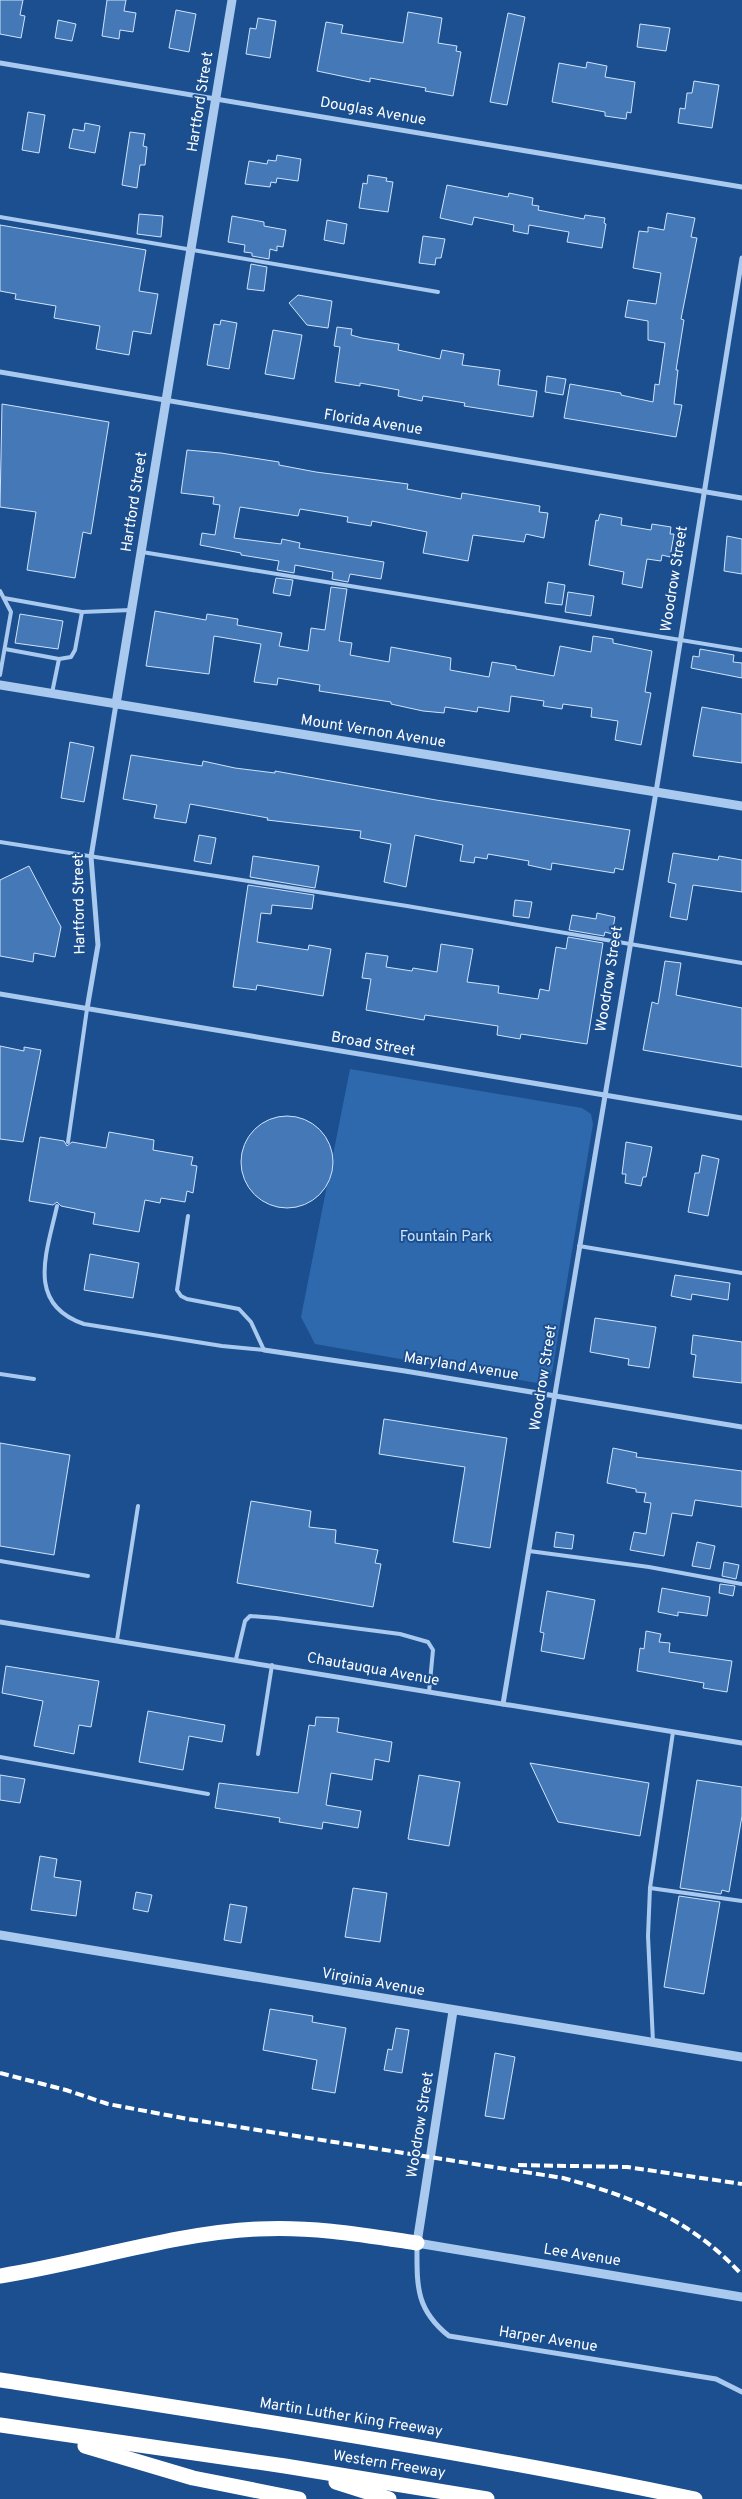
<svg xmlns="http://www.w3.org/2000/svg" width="742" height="2499" viewBox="0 0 742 2499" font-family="Overpass,sans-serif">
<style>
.green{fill:#2e69ad}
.building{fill:#4478b7;stroke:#cfe3fa}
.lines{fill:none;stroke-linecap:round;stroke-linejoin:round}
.service{stroke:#a9c9ee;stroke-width:4}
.minor{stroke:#a9c9ee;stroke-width:5}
.tertiary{stroke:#a9c9ee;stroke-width:9}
.motorway{stroke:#fff;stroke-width:15}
.rail{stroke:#fff;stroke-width:4;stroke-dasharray:9 4;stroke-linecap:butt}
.labels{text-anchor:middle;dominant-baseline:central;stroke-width:4;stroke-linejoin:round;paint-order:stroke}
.street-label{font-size:15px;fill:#fff;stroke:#1b4f8f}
.park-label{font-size:15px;fill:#cfe3fa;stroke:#1b4f8f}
</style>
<rect width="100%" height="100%" fill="#1b4f8f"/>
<!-- green -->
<polygon class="green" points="350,1069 582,1108 591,1114 593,1124 552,1372 547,1381 537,1383 315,1344 301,1317"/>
<!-- building -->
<g class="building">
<polygon points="0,0 23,0 20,15 25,16 21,38 0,34"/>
<polygon points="107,0 126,0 124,11 136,13 133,32 120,30 119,39 102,36"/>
<polygon points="176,10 196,14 189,52 169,48"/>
<polygon points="408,12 442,18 438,43 457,46 456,51 461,52 453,96 425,91 426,88 370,78 370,82 317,71 326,22 343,25 341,33 403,43"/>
<polygon points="508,13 525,17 507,105 490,102"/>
<polygon points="258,18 276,21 270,58 246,54 250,28 256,29"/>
<polygon points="58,20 76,24 72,41 55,38"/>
<polygon points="640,24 670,28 666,51 637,47"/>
<polygon points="587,62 607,66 605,77 635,82 631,113 627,112 626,119 605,116 605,112 552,102 559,63 586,68"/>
<polygon points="694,81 719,85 712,128 678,123 680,108 685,109 687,93 692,93"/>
<polygon points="28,112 45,115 39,153 22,150"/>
<polygon points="85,123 100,126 95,153 69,148 73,129 84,131"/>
<polygon points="130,132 145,134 143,146 147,147 145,165 140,165 137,188 122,185"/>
<polygon points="277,155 301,159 298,181 277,178 276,183 271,182 270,187 245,184 249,161 267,164 268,160 276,161"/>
<polygon points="368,175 387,178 386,181 393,182 388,212 359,208 363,183 367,184"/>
<polygon points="447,185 508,197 509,193 533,198 532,205 539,206 538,210 584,219 585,215 605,218 604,223 606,224 602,248 567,242 569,232 529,225 528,234 513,231 514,225 474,217 472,225 440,218"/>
<polygon points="667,213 695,218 691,237 697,238 681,319 684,320 676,370 678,370 674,404 682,405 676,437 564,418 570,384 621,393 621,395 653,402 655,384 659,385 665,343 648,340 648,321 625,317 628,300 656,304 661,273 633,268 639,231 648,232 648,227 664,230"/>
<polygon points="139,214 163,216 161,237 137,234"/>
<polygon points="232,216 264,222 264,226 286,230 283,247 277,246 277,251 270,249 269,259 252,256 252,253 244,252 245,245 228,242"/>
<polygon points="327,220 347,224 344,244 324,240"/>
<polygon points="0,225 146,250 139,291 158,294 151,334 133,331 129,355 96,349 100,326 54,318 56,306 15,299 16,294 0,291"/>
<polygon points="423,236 445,239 441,258 436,258 435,265 419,263"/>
<polygon points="251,264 267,267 264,291 247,289"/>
<polygon points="298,295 332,301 328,328 307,325 289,303"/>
<polygon points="221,320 237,323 229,369 207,365 214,324 220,325"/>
<polygon points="337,327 352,329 351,335 362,338 399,344 398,350 440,359 442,350 464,354 462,365 500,370 498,385 537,391 533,417 464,406 465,403 423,396 422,401 398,396 399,390 360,383 360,386 335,382 340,347 334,346"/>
<polygon points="273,330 302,335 294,379 265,374"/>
<polygon points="547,376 566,379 563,395 545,392"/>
<polygon points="2,404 109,422 91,534 83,532 75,578 27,570 36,512 0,507"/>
<polygon points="187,450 221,453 279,462 279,465 316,472 408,484 407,489 461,499 462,493 540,506 539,512 548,513 544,538 526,534 524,542 473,535 468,561 423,553 427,532 372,521 371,526 347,522 348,517 300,509 298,516 240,507 234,538 281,544 282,539 300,543 299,548 384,562 381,579 350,574 348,582 332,579 333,572 295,565 294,573 277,570 279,561 241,555 241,553 200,545 202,533 215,535 220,505 213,504 214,497 181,493"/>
<polygon points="600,514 622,518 621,525 651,530 652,524 671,527 670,534 674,534 670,557 662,555 661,561 647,559 642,588 622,584 624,572 589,565 596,520 598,521"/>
<polygon points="727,536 742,539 742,574 724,571"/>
<polygon points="276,578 293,580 290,596 273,593"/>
<polygon points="548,582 565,585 562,605 545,603"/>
<polygon points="331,587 347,589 339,641 352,643 350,655 389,662 391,647 451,658 450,670 489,677 492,662 516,666 516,669 554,676 560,646 591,652 593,636 613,639 613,643 652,651 645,692 651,693 641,745 615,740 618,721 591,717 592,708 563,704 562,709 543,706 544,701 511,696 509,712 478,707 477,712 445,707 444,713 423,711 391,704 391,702 319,691 320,685 278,678 277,685 254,682 261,644 214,636 209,674 146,666 155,611 206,620 207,614 238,619 237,625 282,633 279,646 308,651 311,628 325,630"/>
<polygon points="568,592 594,596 591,616 565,612"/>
<polygon points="20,614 63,621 58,649 15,643"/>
<polygon points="700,649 734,655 733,662 742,663 742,678 691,668 693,656 699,657"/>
<polygon points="702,707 742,714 742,763 693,756"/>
<polygon points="70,742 94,747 84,802 61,798"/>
<polygon points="131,755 202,766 203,761 235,768 275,773 275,771 436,800 630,830 623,870 615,868 614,873 552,863 551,870 528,865 529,861 488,854 487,859 475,857 474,863 460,861 463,845 415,835 406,887 384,882 391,844 360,838 361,831 267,820 268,818 190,804 186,823 154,818 157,805 123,799"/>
<polygon points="199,835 216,838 211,864 194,861"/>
<polygon points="673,853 718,860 719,856 742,860 742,892 693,885 687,920 670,917 676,884 668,882"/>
<polygon points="253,856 319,866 315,888 250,877"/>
<polygon points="29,866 61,927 55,957 34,953 33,962 0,956 0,880"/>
<polygon points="248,885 314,895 312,909 272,905 271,914 261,913 257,942 308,950 309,945 331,949 323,996 257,985 256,990 233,987"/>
<polygon points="515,900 532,902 529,918 513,916"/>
<polygon points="597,913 615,917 612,934 605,932 604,936 569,930 572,915 596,919"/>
<polygon points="568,937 603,943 587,1044 521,1034 520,1039 497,1035 498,1026 425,1015 424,1020 366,1010 371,979 362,978 366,953 388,956 386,967 412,971 413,968 437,972 441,944 473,949 467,982 499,986 498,993 538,999 540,989 549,991 556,947 566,949"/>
<polygon points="665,961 681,963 676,995 742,1008 742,1067 643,1050 652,1002 658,1004"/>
<polygon points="0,1046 24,1051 24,1047 41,1050 23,1142 0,1139"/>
<circle cx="287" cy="1162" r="46"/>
<polygon points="109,1132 154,1140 153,1150 193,1157 191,1165 197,1166 193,1193 187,1191 185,1202 161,1198 160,1203 145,1200 139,1232 93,1224 95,1213 61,1206 57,1202 53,1205 29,1201 40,1137 64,1141 67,1146 72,1142 106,1148"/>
<polygon points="626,1142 652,1147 646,1177 643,1177 641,1186 625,1183 626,1174 622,1174"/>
<polygon points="702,1155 719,1159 708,1216 688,1212 695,1173 699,1173"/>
<polygon points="90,1254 139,1263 133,1298 84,1290"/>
<polygon points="675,1275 730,1283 728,1300 692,1294 691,1300 671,1296"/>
<polygon points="595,1318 656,1327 649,1368 628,1365 629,1359 590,1352"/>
<polygon points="693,1335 742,1342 742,1383 693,1377 696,1355 691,1354"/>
<polygon points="384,1419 507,1438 490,1548 453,1542 465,1467 379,1454"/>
<polygon points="0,1443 70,1455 54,1555 0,1546"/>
<polygon points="613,1448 637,1453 636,1457 742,1471 742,1507 695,1500 692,1516 672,1513 664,1556 630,1550 634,1532 646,1534 651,1503 644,1502 646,1493 636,1492 636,1489 607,1483"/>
<polygon points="251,1501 311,1511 309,1527 336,1530 335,1543 378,1550 375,1563 381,1564 373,1607 237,1583"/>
<polygon points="556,1532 574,1535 572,1549 554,1547"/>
<polygon points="697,1542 715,1546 710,1569 692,1566"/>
<polygon points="724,1562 739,1565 736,1579 722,1576"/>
<polygon points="720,1584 735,1586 733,1596 719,1593"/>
<polygon points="662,1588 710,1597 707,1616 678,1612 678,1616 658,1612"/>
<polygon points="547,1591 595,1600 584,1659 541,1651 544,1633 540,1632"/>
<polygon points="646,1631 661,1634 659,1642 670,1643 669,1652 732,1661 727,1692 703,1688 704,1683 637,1671 640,1648 644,1649"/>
<polygon points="6,1666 99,1681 91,1727 79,1725 74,1754 34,1746 43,1701 2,1693"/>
<polygon points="148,1711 225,1725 222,1742 189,1736 183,1770 139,1762"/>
<polygon points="316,1717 339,1718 337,1732 392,1742 389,1762 375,1759 372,1780 331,1773 326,1805 361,1811 358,1828 323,1822 322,1829 279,1822 280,1818 215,1808 219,1783 298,1793 309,1725 315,1726"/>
<polygon points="530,1763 649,1783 640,1836 558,1822"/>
<polygon points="0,1775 25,1779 20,1803 0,1800"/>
<polygon points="419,1775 460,1782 449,1846 408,1839"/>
<polygon points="697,1780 742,1787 742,1816 729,1892 722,1890 721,1894 680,1888"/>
<polygon points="40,1856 57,1859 54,1877 81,1881 76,1916 31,1910"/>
<polygon points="353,1888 387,1893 380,1942 345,1937"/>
<polygon points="136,1892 152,1895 148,1912 133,1909"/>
<polygon points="679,1896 720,1902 704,1994 664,1987"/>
<polygon points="230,1904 247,1907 241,1943 224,1940"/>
<polygon points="270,2009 313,2016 312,2022 346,2028 335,2093 312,2089 317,2060 263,2050"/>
<polygon points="396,2028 409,2030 402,2073 384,2070 388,2049 392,2050"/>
<polygon points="495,2053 515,2057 504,2119 485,2116"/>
</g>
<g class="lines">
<!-- service -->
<g class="service">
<polyline points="0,217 438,292"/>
<polyline points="142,552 742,650"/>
<polyline points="0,591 11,612 0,675"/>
<polyline points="4,598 82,612 131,610"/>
<polyline points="5,649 59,659 52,693"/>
<polyline points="59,659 71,657 75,650 82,612"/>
<polyline points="0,842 407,906 742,963"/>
<polyline points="68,1142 87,1009"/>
<path d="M57,1206C47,1252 25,1304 84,1324L222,1346L264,1350"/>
<polyline points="188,1216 177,1290 181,1296 187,1299 239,1309 251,1322 264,1350"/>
<polyline points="579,1246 742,1273"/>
<polyline points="0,1374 34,1379"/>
<polyline points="529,1551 649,1567 742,1584"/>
<polyline points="0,1561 88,1576"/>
<polyline points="117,1640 138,1506"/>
<polyline points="236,1659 245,1621 250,1616 276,1618 400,1634 428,1642 433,1650 429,1692"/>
<polyline points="258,1754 272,1665"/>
<polyline points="0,1757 208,1794"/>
<polyline points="650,1888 742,1901"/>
<polyline points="653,2042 648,1936 650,1888 673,1732"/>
</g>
<!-- minor -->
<g class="minor">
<polyline points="0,63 742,187"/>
<polyline points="0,372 742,498"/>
<polyline points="0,994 742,1118"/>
<polyline points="87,1009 98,945 91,857 116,704"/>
<polyline points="264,1350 405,1371 742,1427"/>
<polyline points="0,1622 742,1743"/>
<polyline points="503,1704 656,792 742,258"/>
<path d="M417,2245C417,2285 415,2309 449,2336L716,2379L742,2392"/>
</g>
<!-- tertiary -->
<g class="tertiary">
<polyline points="0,685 742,806"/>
<polyline points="116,704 232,0"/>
<polyline points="0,1935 742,2057"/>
<polyline points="453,2011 417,2243 742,2297"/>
</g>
<!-- motorway -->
<g class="motorway">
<path d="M0,2276C84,2263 174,2233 258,2229C312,2226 364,2235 417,2243"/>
<path d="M0,2380C232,2416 465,2451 695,2499"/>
<polyline points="0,2425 285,2466 487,2499"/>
<polyline points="85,2446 193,2478 299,2499"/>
<polyline points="336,2482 389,2499"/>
</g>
<!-- rail -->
<g class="rail">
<path d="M0,2073L66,2090L108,2104L188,2119L563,2178C633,2197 692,2220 742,2275"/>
<polyline points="518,2165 627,2167 742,2184"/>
</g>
</g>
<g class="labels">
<!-- street labels -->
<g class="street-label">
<text transform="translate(201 102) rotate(-81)">Hartford Street</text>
<text transform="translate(373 112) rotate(10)">Douglas Avenue</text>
<text transform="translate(373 423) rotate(9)">Florida Avenue</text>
<text transform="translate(135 502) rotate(-81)">Hartford Street</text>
<text transform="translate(675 579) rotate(-81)">Woodrow Street</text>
<text transform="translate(373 732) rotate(9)">Mount Vernon Avenue</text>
<text transform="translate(80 904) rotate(-91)">Hartford Street</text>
<text transform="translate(610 979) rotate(-81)">Woodrow Street</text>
<text transform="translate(373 1045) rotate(10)">Broad Street</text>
<text transform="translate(461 1367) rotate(9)">Maryland Avenue</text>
<text transform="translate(544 1378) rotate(-81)">Woodrow Street</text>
<text transform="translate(373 1670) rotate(10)">Chautauqua Avenue</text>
<text transform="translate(373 1983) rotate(10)">Virginia Avenue</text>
<text transform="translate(421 2125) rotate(-81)">Woodrow Street</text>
<text transform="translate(582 2256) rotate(9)">Lee Avenue</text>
<text transform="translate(548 2340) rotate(9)">Harper Avenue</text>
<text transform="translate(351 2418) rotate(9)">Martin Luther King Freeway</text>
<text transform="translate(389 2465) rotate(9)">Western Freeway</text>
</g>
<!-- park labels -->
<g class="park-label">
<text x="446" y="1237">Fountain Park</text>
</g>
</g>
</svg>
